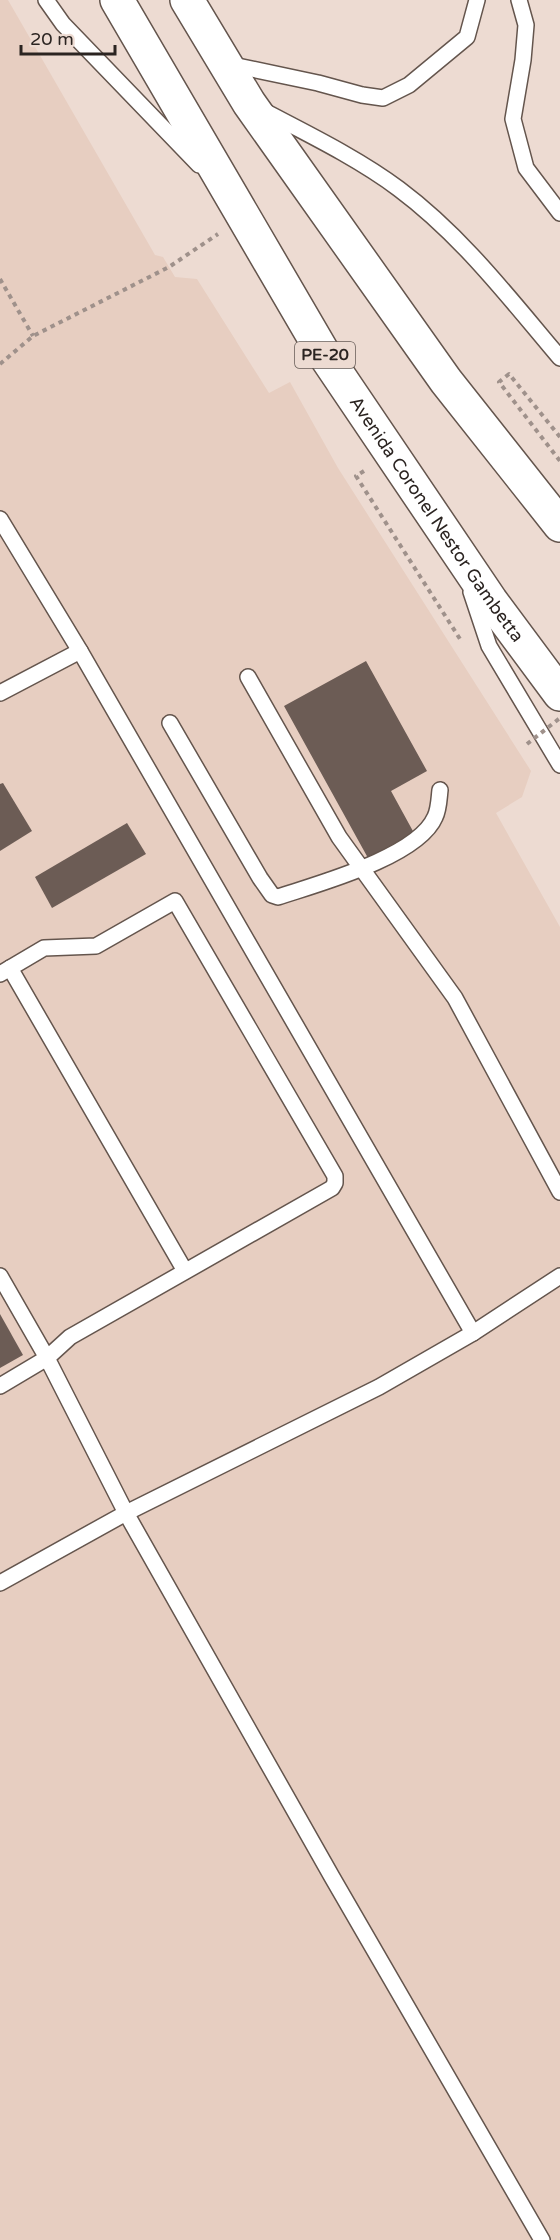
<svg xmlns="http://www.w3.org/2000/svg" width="560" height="2240" viewBox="0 0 560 2240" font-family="'Varela Round',sans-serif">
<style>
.built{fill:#e7cec1}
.building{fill:#6c5c55}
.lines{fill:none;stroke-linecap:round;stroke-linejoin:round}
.lane-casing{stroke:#64554d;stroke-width:18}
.highway-casing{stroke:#64554d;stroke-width:36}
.path{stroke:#9f918b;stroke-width:4;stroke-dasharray:4.5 4.5;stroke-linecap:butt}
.lane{stroke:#fff;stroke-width:15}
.highway{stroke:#fff;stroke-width:33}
.path-bridge{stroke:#9f918b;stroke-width:4;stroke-dasharray:4.5 4.5;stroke-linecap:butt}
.labels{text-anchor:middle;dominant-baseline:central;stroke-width:6;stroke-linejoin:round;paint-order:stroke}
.shield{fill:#eddbd2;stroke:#655b56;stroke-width:1.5}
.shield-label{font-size:16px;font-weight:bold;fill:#2b2421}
.street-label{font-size:18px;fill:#2b2421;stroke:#eddbd2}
</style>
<rect width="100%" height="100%" fill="#eddbd2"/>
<!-- built -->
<polygon class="built" points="0,0 8,0 155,255 163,257 175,277 197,279 269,393 290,382 338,468 531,771 522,797 496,813 560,927 560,2240 0,2240"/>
<!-- building -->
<g class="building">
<polygon points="366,661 427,771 391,791 414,833 368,858 284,706"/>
<polygon points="3,783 32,831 0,851 0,784"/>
<polygon points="127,823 146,854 52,908 35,877"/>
<polygon points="0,1314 23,1355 0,1368"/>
</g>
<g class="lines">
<!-- lane casing -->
<g class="lane-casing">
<g id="lane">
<polyline points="46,0 63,24 199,165"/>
<polyline points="519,0 526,25 523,60 513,119 526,168 560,213"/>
<polyline points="228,64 318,83 362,95 383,98 409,85 467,37 477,0"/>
<path d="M264,111C308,134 359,159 399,189C462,236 510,299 560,358"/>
<polyline points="0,519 80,651 473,1333"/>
<polyline points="471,592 489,646 560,765"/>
<polyline points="248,677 339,837 455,998 560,1192"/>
<polyline points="0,693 80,651"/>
<path d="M170,723L260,878L272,895L278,897C317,884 418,857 435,817C439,809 439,798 440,790"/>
<polyline points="10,968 185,1271"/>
<polyline points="0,974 44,948 96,946 175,901 335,1176 335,1183 332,1188 70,1337 47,1358 0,1386"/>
<polyline points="0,1276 47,1358 126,1513 332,1877 542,2240"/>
<polyline points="0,1583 126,1513 379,1387 473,1333 560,1276"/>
</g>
</g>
<!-- highway casing -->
<g class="highway-casing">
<g id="highway">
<path id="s1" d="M117,0L322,351L491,601L560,694"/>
<polyline points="187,0 249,103 446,381 560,525"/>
</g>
</g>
<!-- path -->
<g class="path">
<polyline points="0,279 33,336"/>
<polyline points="0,364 33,336 169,267 218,234"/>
<polyline points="560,437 509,374 499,382 560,461"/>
<polyline points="364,471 356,476 460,639"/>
</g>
<!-- lane -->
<use href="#lane" class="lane"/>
<!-- highway -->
<use href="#highway" class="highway"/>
<!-- path-bridge -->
<polyline class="path-bridge" points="527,744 560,718"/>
</g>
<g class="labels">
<!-- shield labels -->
<rect class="shield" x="295" y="342" width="60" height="26" rx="4.5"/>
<g class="shield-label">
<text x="325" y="355">PE-20</text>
</g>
<!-- street labels -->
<g class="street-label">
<text stroke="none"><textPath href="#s1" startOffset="610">Avenida Coronel Nestor Gambetta</textPath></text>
</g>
</g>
<!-- scale -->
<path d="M21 45v9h94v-9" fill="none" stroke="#2b2421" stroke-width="3"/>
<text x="30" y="45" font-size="18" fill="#2b2421" stroke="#eddbd2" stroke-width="4.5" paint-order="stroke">20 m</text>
</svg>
